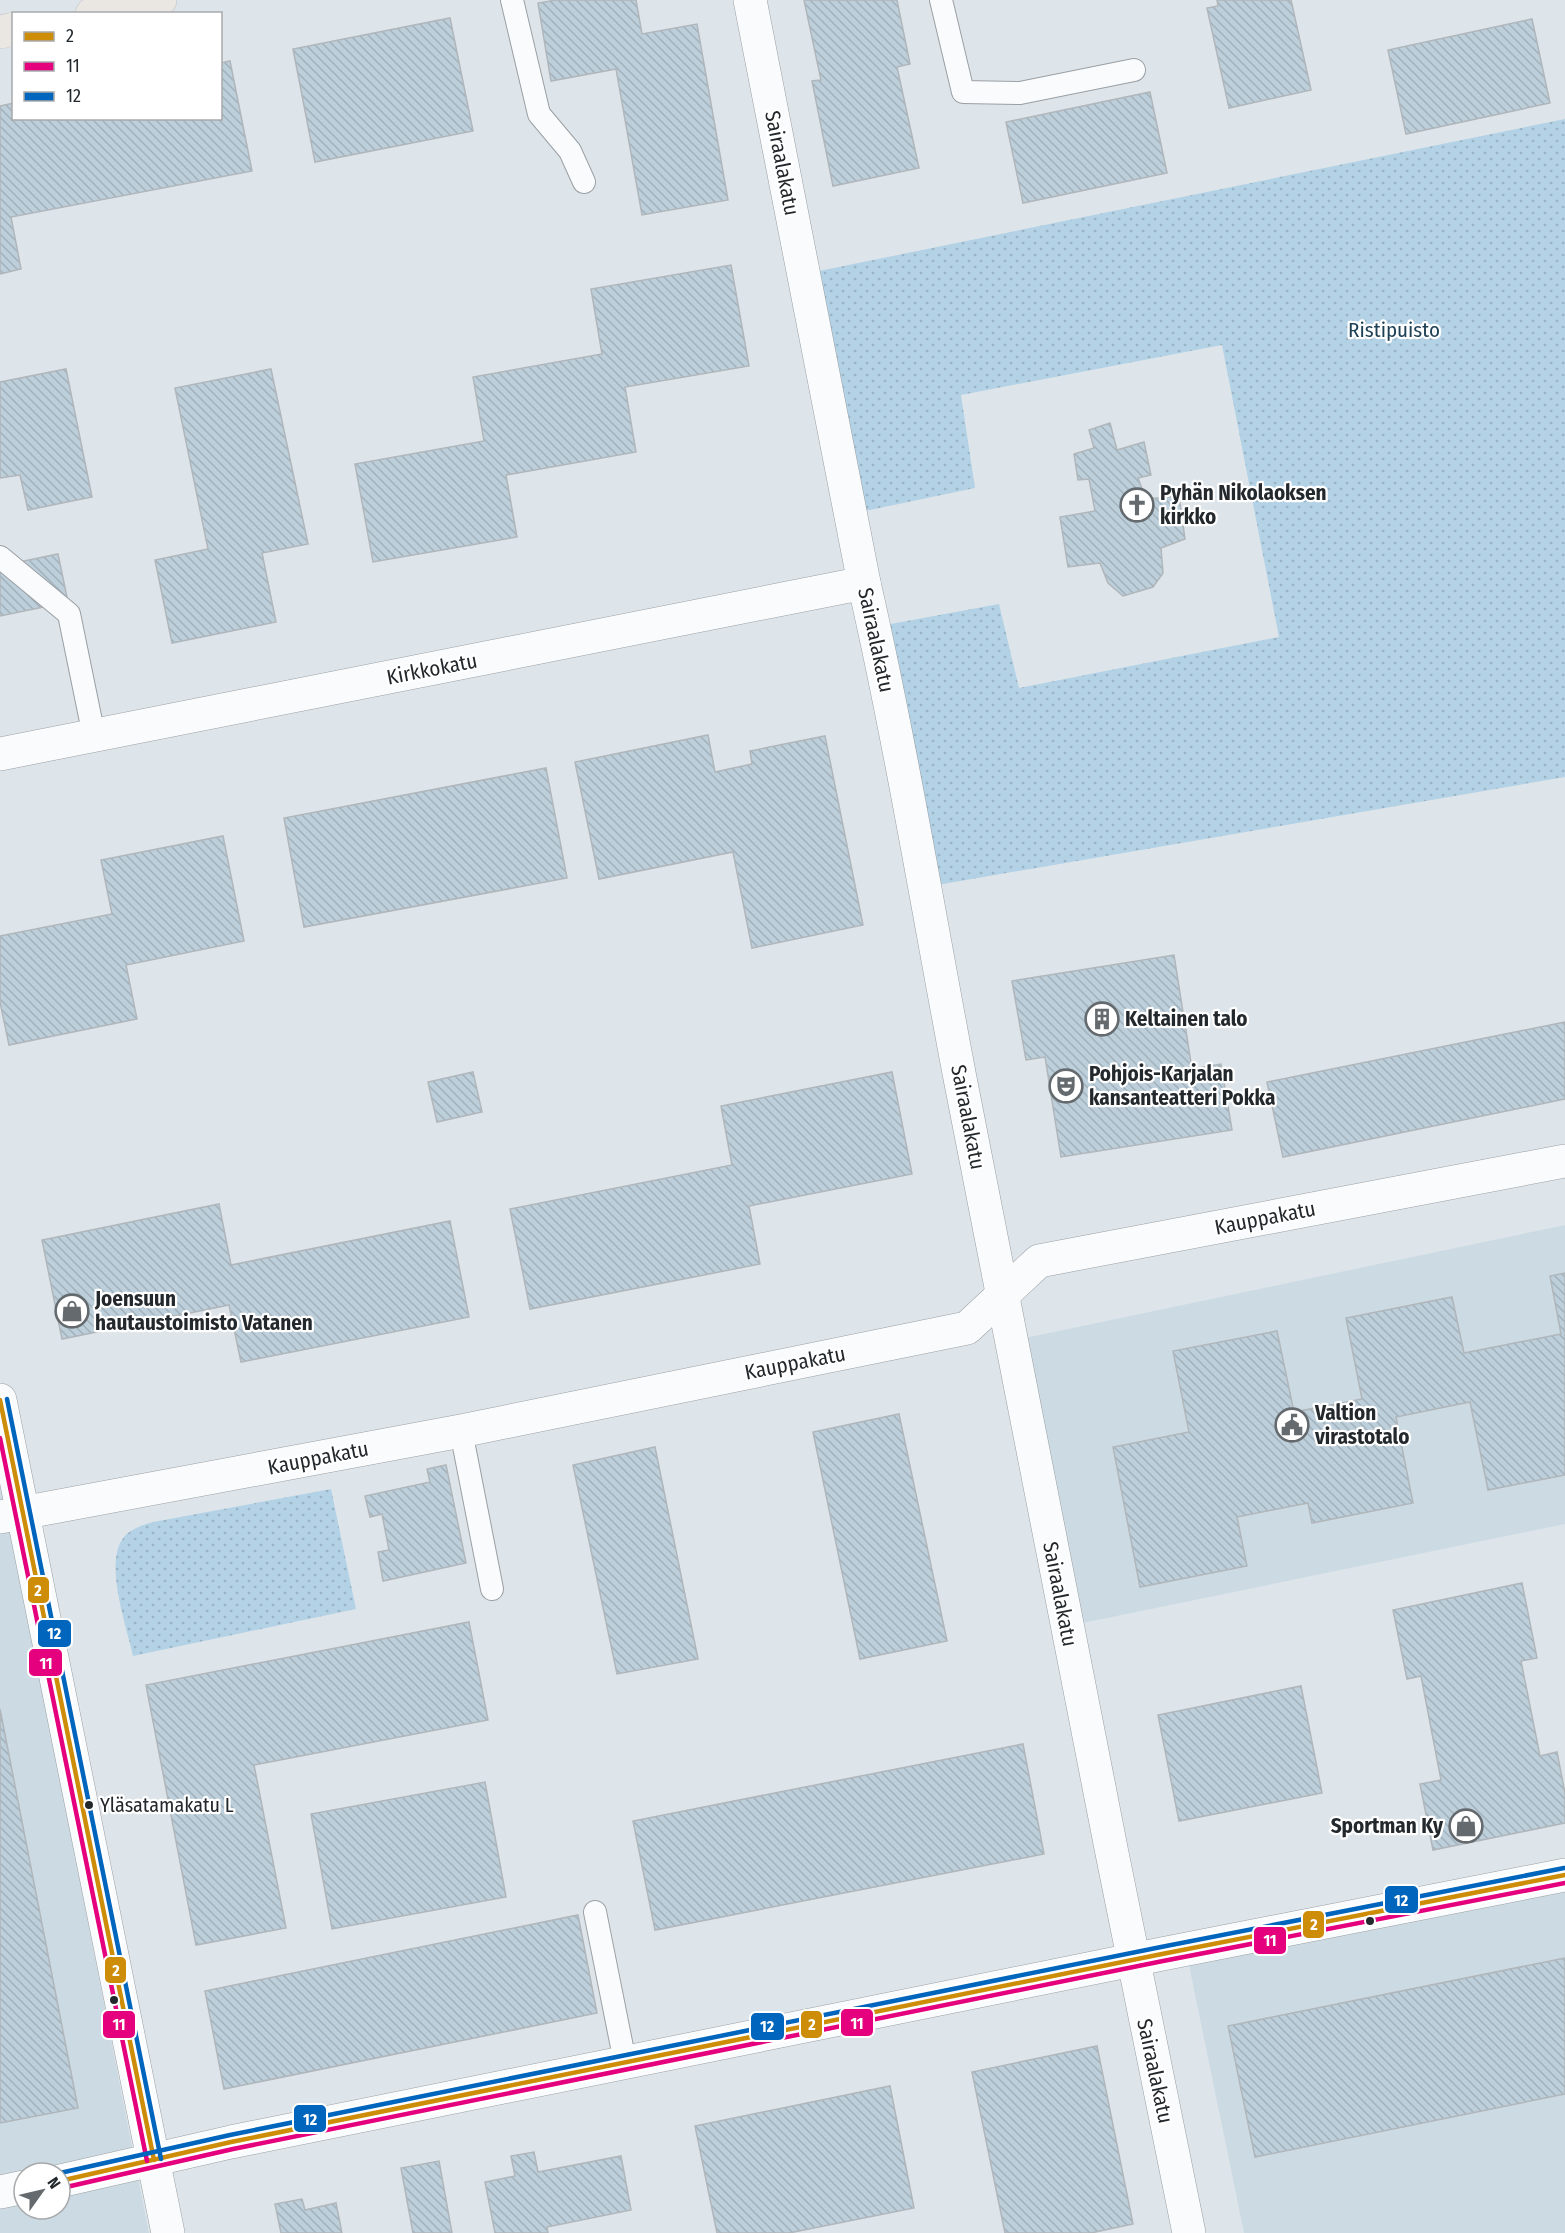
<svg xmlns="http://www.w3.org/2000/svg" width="1565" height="2233" viewBox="0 0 1565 2233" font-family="'Fira Sans Condensed',sans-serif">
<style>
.built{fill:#ccdbe3;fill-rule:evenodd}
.green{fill:url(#green-dots)}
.building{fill:url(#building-back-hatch);stroke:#b0b6ba;stroke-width:1.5}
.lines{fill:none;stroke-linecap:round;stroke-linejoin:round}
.lane-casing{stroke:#9a9fa3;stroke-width:24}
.street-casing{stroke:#9a9fa3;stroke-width:34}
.secondary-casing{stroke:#9a9fa3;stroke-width:34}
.primary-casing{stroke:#bfc2c6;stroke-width:34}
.lane{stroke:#fafbfc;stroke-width:22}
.street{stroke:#fafbfc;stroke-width:33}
.secondary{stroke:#fafbfc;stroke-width:33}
.primary{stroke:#eae7e2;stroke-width:33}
.bus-1-casing{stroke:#fff;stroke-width:9}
.bus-2-casing{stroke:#fff;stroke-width:9}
.bus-3-casing{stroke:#fff;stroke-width:9}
.bus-1{stroke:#cd8d09;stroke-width:4.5}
.bus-2{stroke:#e5007d;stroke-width:4.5}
.bus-3{stroke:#0065bd;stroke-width:4.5}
.bus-dot{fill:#23282c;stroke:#fff;stroke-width:2}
.labels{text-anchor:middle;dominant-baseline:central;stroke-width:4.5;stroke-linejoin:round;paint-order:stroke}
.bus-label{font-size:20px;fill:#23282c;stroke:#fff;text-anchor:start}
.street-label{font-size:21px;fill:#23282c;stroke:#fff}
.park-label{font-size:21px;fill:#1e4156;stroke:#fff}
.poi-label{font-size:21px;font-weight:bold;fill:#23282c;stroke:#fff;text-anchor:start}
.line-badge{stroke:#fff;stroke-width:2}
.badge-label{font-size:16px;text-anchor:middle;font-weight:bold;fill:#fff}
</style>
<defs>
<pattern id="green-dots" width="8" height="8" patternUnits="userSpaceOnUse" patternTransform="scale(1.5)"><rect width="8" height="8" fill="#b3d2e6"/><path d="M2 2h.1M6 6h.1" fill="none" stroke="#9ab4c5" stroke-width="1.8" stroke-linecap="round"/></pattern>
<pattern id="building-back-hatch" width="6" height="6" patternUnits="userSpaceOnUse" patternTransform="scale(1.5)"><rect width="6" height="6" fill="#bccfdb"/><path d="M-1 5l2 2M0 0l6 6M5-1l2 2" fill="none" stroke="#a1b2bc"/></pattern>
</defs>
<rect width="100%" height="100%" fill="#dee5ea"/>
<!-- built -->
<g class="built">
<polygon points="1565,1225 1565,1524 1073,1625 1020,1339"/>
<path d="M0,1474L135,2162L149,2233H0ZM24,2173H60V2209H24Z"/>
<polygon points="1565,1868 1565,2233 1244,2233 1184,1941"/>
</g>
<!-- green -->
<g class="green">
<polygon points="1565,119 1565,777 937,885 885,625 999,604 1019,688 1279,637 1222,345 961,395 975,488 865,511 819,271"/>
<path d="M331,1489L356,1609L133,1656C127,1627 103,1562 124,1537C130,1529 143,1525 153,1522Z"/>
</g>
<!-- building -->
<g class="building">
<polygon points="556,0 636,0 642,34 697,24 728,200 642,215 616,69 551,81 538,3"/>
<polygon points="804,0 897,0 910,64 897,67 919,168 833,186 812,81 821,80"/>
<polygon points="1217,0 1291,0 1311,90 1229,108 1207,8 1218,6"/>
<polygon points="450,18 473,131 315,162 293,49"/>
<polygon points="1532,19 1550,103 1406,134 1388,50"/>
<polygon points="230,61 252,171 11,217 21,269 0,274 0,106 14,103 14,118 220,118 220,63"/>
<polygon points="1150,92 1167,173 1023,203 1006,122"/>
<polygon points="731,265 749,366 625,387 636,452 506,475 517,537 373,562 355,464 484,441 473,377 602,354 591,289"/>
<polygon points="66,369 92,497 28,510 20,475 0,478 0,382"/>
<polygon points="271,369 308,544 262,553 276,622 172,643 155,560 208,549 175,388"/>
<polygon points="1110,423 1117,450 1144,442 1151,475 1138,478 1146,499 1179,496 1185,539 1161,548 1163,573 1153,587 1123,596 1108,583 1100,563 1068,567 1060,517 1095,511 1089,479 1078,480 1074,454 1094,448 1089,430"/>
<polygon points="58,554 68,602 0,616 0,566"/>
<polygon points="708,735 715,772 752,764 750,751 825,736 863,925 752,948 733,852 599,879 575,762"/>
<polygon points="546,768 567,878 304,927 284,818"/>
<polygon points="223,836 244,941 126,965 137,1019 9,1045 0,1002 0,936 112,914 101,860"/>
<polygon points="1174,955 1192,1069 1221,1064 1232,1130 1061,1157 1045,1057 1026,1060 1012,981"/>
<polygon points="1565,1022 1565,1099 1283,1157 1267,1082"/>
<polygon points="473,1072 482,1112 437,1122 428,1082"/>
<polygon points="892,1072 912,1174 749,1206 760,1264 530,1309 510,1209 732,1165 721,1106"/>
<polygon points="219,1204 231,1265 450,1221 469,1317 241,1362 229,1305 62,1339 42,1240"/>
<polygon points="1565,1273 1565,1475 1488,1490 1470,1402 1396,1417 1413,1503 1312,1523 1308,1503 1237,1517 1247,1566 1140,1587 1113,1447 1189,1432 1173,1351 1277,1331 1294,1412 1362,1399 1346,1318 1452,1297 1464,1353 1561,1334 1550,1276"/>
<polygon points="899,1414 947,1641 860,1659 813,1432"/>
<polygon points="655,1447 698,1659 617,1674 573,1465"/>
<polygon points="446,1465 466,1563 383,1581 378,1552 389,1550 382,1514 370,1517 365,1496 430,1482 427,1469"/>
<polygon points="1522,1583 1537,1658 1521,1661 1540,1756 1557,1752 1565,1793 1565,1823 1433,1850 1420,1784 1441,1780 1421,1676 1407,1679 1393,1610"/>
<polygon points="469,1622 488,1720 254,1765 286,1928 196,1945 146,1685"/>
<polygon points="1301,1686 1322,1793 1179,1821 1158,1715"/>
<polygon points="0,1709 78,2108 0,2123"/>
<polygon points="1023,1744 1044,1854 655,1930 633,1821"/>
<polygon points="485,1782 506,1897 332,1929 311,1814"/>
<polygon points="578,1915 597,2013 224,2089 205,1991"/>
<polygon points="1565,1958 1565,2094 1255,2157 1228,2026"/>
<polygon points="1097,2046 1133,2224 1091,2233 1005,2233 972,2072"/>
<polygon points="890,2086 914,2208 789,2233 717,2233 695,2126"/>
<polygon points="534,2152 538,2172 621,2156 631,2210 547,2227 548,2233 495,2233 485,2182 515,2176 511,2156"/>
<polygon points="439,2161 452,2233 413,2233 401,2168"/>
<polygon points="302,2199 305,2210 336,2203 342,2233 281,2233 275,2204"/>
</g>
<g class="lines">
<!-- lane casing -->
<g class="lane-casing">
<g id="lane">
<polyline points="512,0 539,114 570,151 584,182"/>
<polyline points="941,0 963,92 1020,93 1134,70"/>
<polyline points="0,557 69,614 94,736"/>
<polyline points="461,1431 492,1589"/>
<polyline points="595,1912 625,2062"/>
</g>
</g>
<!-- street casing -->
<g class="street-casing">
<g id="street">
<path d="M750,0L864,583C901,745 928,910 959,1073C1035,1460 1109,1847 1189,2233"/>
<polyline points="0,754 864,583"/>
<polyline points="0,1517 461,1431 967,1328 1039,1261 1565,1161"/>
<polyline points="60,2181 231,2142 1162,1954 1565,1875"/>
<polyline points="0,2192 24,2187"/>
</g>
</g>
<!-- secondary casing -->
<g class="secondary-casing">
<polyline id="secondary" points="0,1400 168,2233"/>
</g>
<!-- primary casing -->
<g class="primary-casing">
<g id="primary">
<polyline points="92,14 160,0"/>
<polyline points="0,32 14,29"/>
</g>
</g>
<!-- lane -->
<use href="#lane" class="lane"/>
<!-- street -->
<use href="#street" class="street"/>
<!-- secondary -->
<use href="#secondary" class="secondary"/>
<!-- primary -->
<use href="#primary" class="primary"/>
<!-- bus-1 casing -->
<g class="bus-1-casing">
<g id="bus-1">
<polyline points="0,1400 154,2160"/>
<polyline points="60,2181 231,2142 1162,1954 1565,1875"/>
</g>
</g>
<!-- bus-2 casing -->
<g class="bus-2-casing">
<g id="bus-2">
<polyline points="0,1438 147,2161"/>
<polyline points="62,2188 233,2149 1163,1961 1565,1883"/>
</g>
</g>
<!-- bus-3 casing -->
<g class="bus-3-casing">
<g id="bus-3">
<polyline points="7,1399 161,2159"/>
<polyline points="60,2173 230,2135 1161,1947 1564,1868"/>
</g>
</g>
<!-- bus-1 -->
<use href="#bus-1" class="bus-1"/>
<!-- bus-2 -->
<use href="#bus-2" class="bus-2"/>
<!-- bus-3 -->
<use href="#bus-3" class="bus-3"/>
</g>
<!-- icons -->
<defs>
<g id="church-ring" transform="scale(1.725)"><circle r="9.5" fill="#fff" stroke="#646a6e" stroke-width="1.5"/><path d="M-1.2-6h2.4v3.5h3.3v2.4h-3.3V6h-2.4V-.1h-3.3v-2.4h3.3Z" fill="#646a6e"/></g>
<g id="building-ring" transform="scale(1.725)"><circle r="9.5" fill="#fff" stroke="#646a6e" stroke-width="1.5"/><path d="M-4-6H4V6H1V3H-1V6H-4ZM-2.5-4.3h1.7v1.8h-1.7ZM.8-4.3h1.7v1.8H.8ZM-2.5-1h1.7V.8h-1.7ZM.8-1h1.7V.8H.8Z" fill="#646a6e"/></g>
<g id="theatre-ring" transform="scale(1.725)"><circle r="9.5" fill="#fff" stroke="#646a6e" stroke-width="1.5"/><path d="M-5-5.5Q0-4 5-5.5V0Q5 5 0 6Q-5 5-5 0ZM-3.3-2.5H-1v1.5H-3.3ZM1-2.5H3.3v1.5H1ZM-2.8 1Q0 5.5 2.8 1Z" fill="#646a6e"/></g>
<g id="shop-ring" transform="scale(1.725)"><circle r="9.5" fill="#fff" stroke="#646a6e" stroke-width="1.5"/><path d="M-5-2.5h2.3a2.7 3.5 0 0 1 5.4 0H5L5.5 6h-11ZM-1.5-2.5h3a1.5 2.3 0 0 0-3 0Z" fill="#646a6e"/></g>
<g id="civic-ring" transform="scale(1.725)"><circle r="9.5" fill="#fff" stroke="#646a6e" stroke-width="1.5"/><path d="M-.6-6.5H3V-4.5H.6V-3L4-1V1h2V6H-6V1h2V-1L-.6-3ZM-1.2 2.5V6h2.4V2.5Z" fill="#646a6e"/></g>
</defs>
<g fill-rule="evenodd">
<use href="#church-ring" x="1137" y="505"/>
<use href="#building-ring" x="1102" y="1019"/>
<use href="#theatre-ring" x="1066" y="1086"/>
<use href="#shop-ring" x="72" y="1311"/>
<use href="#civic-ring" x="1292" y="1425"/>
<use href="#shop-ring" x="1466" y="1826"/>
</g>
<!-- markers -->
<g class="bus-dot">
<circle cx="89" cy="1805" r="5"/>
<circle cx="1370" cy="1921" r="5"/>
<circle cx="114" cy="2000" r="5"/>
</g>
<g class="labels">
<!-- bus labels -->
<g class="bus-label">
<text x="100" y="1805">Yläsatamakatu L</text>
</g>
<!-- street labels -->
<g class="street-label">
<text transform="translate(782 163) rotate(79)">Sairaalakatu</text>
<text transform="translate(876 640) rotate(78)">Sairaalakatu</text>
<text transform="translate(432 669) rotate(-11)">Kirkkokatu</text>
<text transform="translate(968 1117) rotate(79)">Sairaalakatu</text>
<text transform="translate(1265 1218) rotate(-11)">Kauppakatu</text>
<text transform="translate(795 1363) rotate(-11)">Kauppakatu</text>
<text transform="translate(318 1458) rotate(-11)">Kauppakatu</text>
<text transform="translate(1060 1594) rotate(79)">Sairaalakatu</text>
<text transform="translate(1155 2071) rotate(78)">Sairaalakatu</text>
</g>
<!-- park labels -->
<g class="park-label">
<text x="1394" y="330">Ristipuisto</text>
</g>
<!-- poi labels -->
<g class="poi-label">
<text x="1160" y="493">Pyhän Nikolaoksen<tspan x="1160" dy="24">kirkko</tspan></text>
<text x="1125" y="1019">Keltainen talo</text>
<text x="1089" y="1074">Pohjois-Karjalan<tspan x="1089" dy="24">kansanteatteri Pokka</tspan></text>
<text x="95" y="1299">Joensuun<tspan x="95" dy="24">hautaustoimisto Vatanen</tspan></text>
<text x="1315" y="1413">Valtion<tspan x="1315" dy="24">virastotalo</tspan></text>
<text x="1443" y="1826" text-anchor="end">Sportman Ky</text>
</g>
</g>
<g class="line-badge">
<rect x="27" y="1576" width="23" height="28" rx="6" fill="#cd8d09"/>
<rect x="37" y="1619" width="35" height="29" rx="6" fill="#0065bd"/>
<rect x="28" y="1648" width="35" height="29" rx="6" fill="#e5007d"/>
<rect x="1384" y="1885" width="35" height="29" rx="6" fill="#0065bd"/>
<rect x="1302" y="1910" width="23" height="29" rx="6" fill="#cd8d09"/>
<rect x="1253" y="1926" width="34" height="29" rx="6" fill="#e5007d"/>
<rect x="104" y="1956" width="23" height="28" rx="6" fill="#cd8d09"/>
<rect x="840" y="2008" width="34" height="29" rx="6" fill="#e5007d"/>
<rect x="102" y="2010" width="34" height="29" rx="6" fill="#e5007d"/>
<rect x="800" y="2010" width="23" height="29" rx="6" fill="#cd8d09"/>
<rect x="750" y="2012" width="35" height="29" rx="6" fill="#0065bd"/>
<rect x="293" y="2104" width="34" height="29" rx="6" fill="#0065bd"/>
</g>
<g class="badge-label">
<text x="38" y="1596">2</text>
<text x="54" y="1639">12</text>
<text x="46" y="1669">11</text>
<text x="1401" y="1906">12</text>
<text x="1314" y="1930">2</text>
<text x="1270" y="1946">11</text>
<text x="116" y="1976">2</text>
<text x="857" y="2029">11</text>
<text x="119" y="2030">11</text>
<text x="812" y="2030">2</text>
<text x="767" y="2032">12</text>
<text x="310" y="2125">12</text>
</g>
<!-- legend -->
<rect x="12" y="12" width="210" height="108" fill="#ffffff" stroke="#a7a9ab" stroke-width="1.5"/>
<rect x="24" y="32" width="30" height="9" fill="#cd8d09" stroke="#a7a9ab" stroke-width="1.5"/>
<text x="66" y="42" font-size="18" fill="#23282c">2</text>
<rect x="24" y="62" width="30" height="9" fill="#e5007d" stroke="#a7a9ab" stroke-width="1.5"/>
<text x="66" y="72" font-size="18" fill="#23282c">11</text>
<rect x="24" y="92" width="30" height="9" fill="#0065bd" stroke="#a7a9ab" stroke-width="1.5"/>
<text x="66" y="102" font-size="18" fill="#23282c">12</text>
<!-- north arrow -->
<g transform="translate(42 2191) rotate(56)"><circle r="28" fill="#ffffff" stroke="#a7a9ab" stroke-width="1.5"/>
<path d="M0-4.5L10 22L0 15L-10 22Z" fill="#646a6e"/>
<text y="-9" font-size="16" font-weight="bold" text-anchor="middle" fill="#23282c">N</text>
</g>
</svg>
